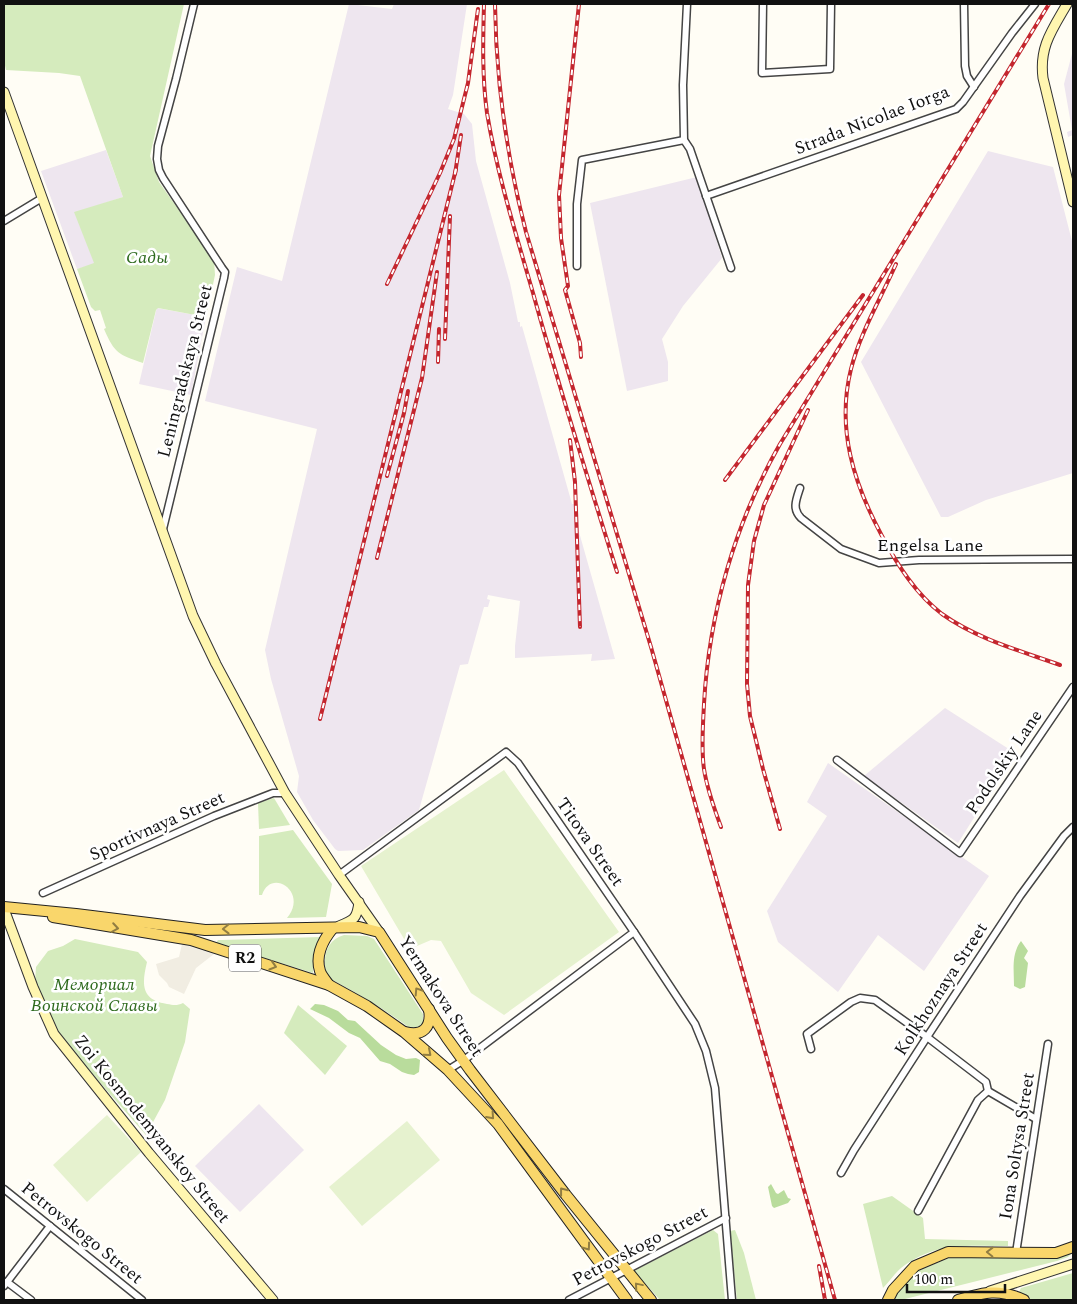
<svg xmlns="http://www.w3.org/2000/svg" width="1077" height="1304" viewBox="0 0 1077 1304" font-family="Spectral,serif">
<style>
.industrial{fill:#eee6ef}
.green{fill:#d5ebbd}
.forest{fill:#b9dc9c}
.pitch{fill:#e6f2cf}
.plaza{fill:#f1ede2}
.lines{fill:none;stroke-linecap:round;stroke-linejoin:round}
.street-casing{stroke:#444;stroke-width:9}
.secondary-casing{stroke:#333;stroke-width:11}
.primary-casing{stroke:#222;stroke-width:12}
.street{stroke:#fff;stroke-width:6}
.secondary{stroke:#fff6b0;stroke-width:9}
.primary{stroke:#f9d66b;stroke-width:10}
.rail-casing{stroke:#c4262e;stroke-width:4}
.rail{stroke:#fff;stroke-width:2;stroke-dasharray:5.5;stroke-linecap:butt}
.oneway{stroke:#917d42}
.labels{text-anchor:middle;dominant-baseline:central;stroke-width:5;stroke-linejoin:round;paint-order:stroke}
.shield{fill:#fff;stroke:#585858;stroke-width:1}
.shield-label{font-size:16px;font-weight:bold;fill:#111}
.street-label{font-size:18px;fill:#111;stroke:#fff}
.park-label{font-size:18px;font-style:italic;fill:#2f6b1f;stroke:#fff}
</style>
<rect width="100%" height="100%" fill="#fffdf5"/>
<!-- industrial -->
<g class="industrial">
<polygon points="349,4 392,9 394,4 467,4 453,95 448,109 464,114 472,124 476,161 510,283 518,322 520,322 520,327 522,326 572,504 578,504 579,532 615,659 591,661 592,654 515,658 515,646 520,601 488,595 487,599 490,600 488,607 484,607 468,664 460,665 419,810 363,850 338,851 335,849 313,820 297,792 299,776 271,679 265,650 317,429 205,401 237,267 282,281"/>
<polygon points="1073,50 1073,135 1068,137 1067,132 1072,130 1064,84"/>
<polygon points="106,150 123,197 75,213 95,264 77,269 41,171"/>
<polygon points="988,151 1053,167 1073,245 1073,473 986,500 948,517 941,517 861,362"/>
<polygon points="697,177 722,258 683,306 662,339 668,362 668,381 627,391 590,203"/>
<polygon points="157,308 206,317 191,395 139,384 156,311"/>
<polygon points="945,708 1015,753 958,843 864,776"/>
<polygon points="828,763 989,876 924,971 878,935 838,992 778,942 767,911 827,816 807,802"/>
<polygon points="259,1104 304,1150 240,1212 195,1166"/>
</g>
<!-- green -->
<g class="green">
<path d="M4,4H184L150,156L159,182L214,260L215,275L206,317L158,308L156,310L143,363C118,354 115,354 104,329L106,328L100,310L95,311L91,307L77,269L94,263L74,212L123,197L80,76L59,73L6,70L4,61Z"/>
<polygon points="274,798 290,825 259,829 258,803"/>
<path d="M293,830L332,884L326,917L287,918C309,892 271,867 262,895H259V836Z"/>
<path d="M344,935L367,936L374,939L423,1014V1023L418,1027L411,1029C384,1009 358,993 328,978C321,961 325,940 344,935Z"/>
<polygon points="320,937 321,939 315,951 313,973 216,943 218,940 222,940"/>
<path d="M75,939L138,952L147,962C142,983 140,1000 167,1004C173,1005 177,1006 183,1003L190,1009L185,1042L165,1100L146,1135L57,1034L35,982L36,967L48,951L63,946Z"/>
<polygon points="298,1005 347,1046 325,1075 284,1033"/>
<path d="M892,1196L923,1218L925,1239L1008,1241V1246C967,1246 936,1241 901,1268C894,1274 889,1282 883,1288L863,1204Z"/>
<polygon points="713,1230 718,1234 725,1300 660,1300 634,1271"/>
<polygon points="735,1230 744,1253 756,1300 737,1300 730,1231"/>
<polygon points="1073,1252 1068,1257 1057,1261 901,1300 895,1300 897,1292 918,1271 949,1258 1056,1258"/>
<polygon points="1073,1273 1073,1300 1032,1300 1019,1292 1021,1288"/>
</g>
<!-- forest -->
<g class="forest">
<path d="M1021,941L1028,951L1024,958L1028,963L1025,987L1020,989L1014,986C1014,971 1011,954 1021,941Z"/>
<polygon points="315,1004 324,1005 338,1011 348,1020 355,1021 381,1045 396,1055 406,1059 416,1058 420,1060 419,1072 414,1075 408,1074 402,1072 390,1064 380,1061 360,1038 349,1033 329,1018 310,1009"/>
<polygon points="771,1184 776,1193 778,1194 784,1190 788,1198 791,1199 788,1203 774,1208 772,1206 768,1187"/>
</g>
<!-- pitch -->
<g class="pitch">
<polygon points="504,770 619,932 504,1015 471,993 441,941 431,940 410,949 361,866"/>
<polygon points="107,1115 141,1152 87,1202 53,1165"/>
<polygon points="407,1121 440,1160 362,1226 329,1187"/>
</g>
<!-- plaza -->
<polygon class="plaza" points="182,944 214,954 196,968 184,994 169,987 167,983 159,975 156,964 179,957"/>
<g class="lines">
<!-- street casing -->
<g class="street-casing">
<g id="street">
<polyline points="687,4 683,85 684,140 690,149 731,268"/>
<polyline points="763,4 762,73 830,69 831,4"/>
<polyline points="964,4 965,66 967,76 974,87"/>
<polyline points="706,196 956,109 963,102 1012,33 1035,4"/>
<polyline points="4,221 42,198"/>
<polyline points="577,266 577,204 582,160 684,140"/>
<path d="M800,488C796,500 792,509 801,518L841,549L879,563L919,560L1073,559"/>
<polyline points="163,529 224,278 225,272 222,268 163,178 159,170 157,159 158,146 176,79 194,4"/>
<polyline points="837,760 960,853 1073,687"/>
<polyline points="339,875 506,752 518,763 634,932 464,1060 448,1070"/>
<polyline points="43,893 214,816 273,793 285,793"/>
<polyline points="634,932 695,1024 706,1051 715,1088 732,1300"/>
<polyline points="811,1049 807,1034 851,1002 860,998 875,1000 927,1037 986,1082 988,1091 1036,1119"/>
<polyline points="841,1173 854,1150 927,1037 1020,896 1064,836 1073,827"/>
<polyline points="4,1189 142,1300"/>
<polyline points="918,1211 978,1100 988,1091"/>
<polyline points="1016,1253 1048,1044"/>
<polyline points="7,1282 31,1300"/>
<polyline points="4,1286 50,1226"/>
<polyline points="569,1300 726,1218"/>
</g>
</g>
<!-- secondary casing -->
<g class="secondary-casing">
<g id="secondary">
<path d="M1067,4C1052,30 1039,47 1043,78L1073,202"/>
<polyline points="4,92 193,616 216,664 285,793 339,875 379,932"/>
<polyline points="4,909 33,987 54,1034 149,1153 273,1300"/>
<path d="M339,926C354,920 357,919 359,902"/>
<polyline points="990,1291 1073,1264"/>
</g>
</g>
<!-- primary casing -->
<g class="primary-casing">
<g id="primary">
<polyline points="4,907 76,914 205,930 359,927 379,932 447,1038 470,1070 566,1195 651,1300"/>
<polyline points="53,917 191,940 329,985 367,1006 404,1032 448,1070 498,1124 627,1300"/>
<path d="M329,985C326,981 321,975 320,971C315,955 323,940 333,928"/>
<path d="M405,1032C423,1037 432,1027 429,1009"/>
<polyline points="888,1300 893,1290 915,1266 948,1252 1056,1253 1073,1247"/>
<path d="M958,1300C985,1292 998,1288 1024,1300"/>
</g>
</g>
<!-- street -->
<use href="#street" class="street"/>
<!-- secondary -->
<use href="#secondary" class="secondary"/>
<!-- primary -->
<use href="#primary" class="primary"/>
<!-- rail casing -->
<g class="rail-casing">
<g id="rail">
<path d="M484,4C483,40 482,77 487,113C497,174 516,234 533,293C559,387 588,479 617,572"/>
<path d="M495,4C496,81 507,158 526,232L651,647L835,1300"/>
<polyline points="579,4 559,195 561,238 568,286 565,290 580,343 581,357"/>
<polyline points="455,174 461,135"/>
<path d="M896,264C881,298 860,333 851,369C836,429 854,484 882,536C898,566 916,594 942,614C977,639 1021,651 1060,665"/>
<polyline points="387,284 440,173 454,139 468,83 478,9"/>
<polyline points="445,339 450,216"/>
<polyline points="438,362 439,329"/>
<polyline points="570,440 575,482 580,627"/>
<polyline points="387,476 404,413 408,391"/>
<polyline points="725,480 863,295"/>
<polyline points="377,558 422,378 437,272"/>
<polyline points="320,719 456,169"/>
<path d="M721,827C714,808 707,789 704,769C701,748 703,725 704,704C709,613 735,523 780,444L1049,4"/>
<polyline points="780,829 763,769 750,716 747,684 748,585 754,541 764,505 808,410"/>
<polyline points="819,1266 825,1300"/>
</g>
</g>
<!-- rail -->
<use href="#rail" class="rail"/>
</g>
<!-- one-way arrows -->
<defs><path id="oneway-chevron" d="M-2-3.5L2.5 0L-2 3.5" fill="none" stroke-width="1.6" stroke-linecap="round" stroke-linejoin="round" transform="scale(1.25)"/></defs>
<g class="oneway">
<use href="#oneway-chevron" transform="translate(115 928) rotate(9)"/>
<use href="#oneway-chevron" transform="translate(226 929) rotate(179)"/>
<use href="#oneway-chevron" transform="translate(273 966) rotate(17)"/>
<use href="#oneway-chevron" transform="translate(418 991) rotate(-123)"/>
<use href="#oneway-chevron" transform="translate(428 1053) rotate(41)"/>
<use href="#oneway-chevron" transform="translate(491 1116) rotate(48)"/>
<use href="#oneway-chevron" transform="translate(563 1191) rotate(-128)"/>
<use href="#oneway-chevron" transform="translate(587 1247) rotate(54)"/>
<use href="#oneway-chevron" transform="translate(990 1252) rotate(-179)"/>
<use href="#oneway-chevron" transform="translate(638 1286) rotate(-130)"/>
</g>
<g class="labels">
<!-- shield labels -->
<rect class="shield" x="229" y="944.5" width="32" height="27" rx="4"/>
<g class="shield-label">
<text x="245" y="958">R2</text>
</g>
<!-- street labels -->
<g class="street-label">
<text transform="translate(872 120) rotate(-21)">Strada Nicolae Iorga</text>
<text transform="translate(185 371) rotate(-76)">Leningradskaya Street</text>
<text x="930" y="545">Engelsa Lane</text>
<text transform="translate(1004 762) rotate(-56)">Podolskiy Lane</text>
<text transform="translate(157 826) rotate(-24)">Sportivnaya Street</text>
<text transform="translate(590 842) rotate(55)">Titova Street</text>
<text transform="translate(941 989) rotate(-57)">Kolkhoznaya Street</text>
<text transform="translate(441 996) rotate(57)">Yermakova Street</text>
<text transform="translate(152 1129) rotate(51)">Zoi Kosmodemyanskoy Street</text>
<text transform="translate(1017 1146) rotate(-81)">Iona Soltysa Street</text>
<text transform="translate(82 1233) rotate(39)">Petrovskogo Street</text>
<text transform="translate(640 1246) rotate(-28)">Petrovskogo Street</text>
</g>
<!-- park labels -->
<g class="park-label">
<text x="147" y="257">Сады</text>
<text x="94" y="984">Мемориал<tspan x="94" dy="21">Воинской Славы</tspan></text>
</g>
</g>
<!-- border -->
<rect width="1077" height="1304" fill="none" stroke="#111111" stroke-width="10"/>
<!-- scale -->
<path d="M907 1284v8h98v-8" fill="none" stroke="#111111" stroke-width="2.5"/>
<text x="914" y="1284" font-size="15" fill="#111111" stroke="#ffffff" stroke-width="4" paint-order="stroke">100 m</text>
</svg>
